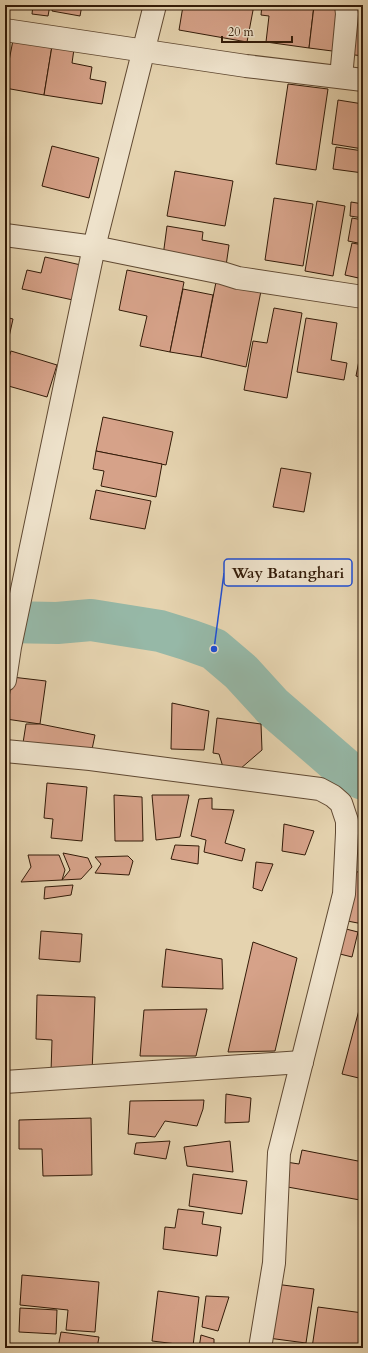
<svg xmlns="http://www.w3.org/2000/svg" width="368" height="1353" viewBox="0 0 368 1353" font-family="Cardo,serif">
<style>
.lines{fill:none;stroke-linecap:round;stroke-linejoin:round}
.river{stroke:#96b8a7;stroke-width:42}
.building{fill:#d6a289;stroke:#331b08}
.minor-casing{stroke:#604932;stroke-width:24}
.minor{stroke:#eee2cb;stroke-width:22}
.leader{fill:none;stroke:#1d4ed8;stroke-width:1.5}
.callout-dot{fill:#1d4ed8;stroke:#eee2cb;stroke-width:1.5}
.callout{fill:#eee2cb;stroke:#1d4ed8;stroke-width:1.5}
.callout-label{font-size:15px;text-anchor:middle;font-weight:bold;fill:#331b08}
</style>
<rect width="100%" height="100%" fill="#e5d3af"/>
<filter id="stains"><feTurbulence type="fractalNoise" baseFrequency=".005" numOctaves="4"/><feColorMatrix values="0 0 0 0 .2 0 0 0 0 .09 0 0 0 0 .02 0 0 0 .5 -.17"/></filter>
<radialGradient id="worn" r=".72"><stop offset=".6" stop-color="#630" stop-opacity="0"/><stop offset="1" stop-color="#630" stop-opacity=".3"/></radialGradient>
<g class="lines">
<!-- river -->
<polyline class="river" points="5,622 57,623 91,620 160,631 189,640 214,649 241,672 272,706 346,770 363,779"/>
</g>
<!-- building -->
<g class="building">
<polygon points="33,5 50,5 48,16 32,14"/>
<polygon points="53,5 82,5 80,16 52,11"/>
<polygon points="198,5 254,5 247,42 179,30 183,6 198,9"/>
<polygon points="262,5 314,5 309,48 266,42 269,16 261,15"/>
<polygon points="353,5 363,5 363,56 347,54"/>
<polygon points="314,6 345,10 340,52 309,48"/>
<polygon points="13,40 52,46 44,95 5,88 5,60 9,61"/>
<polygon points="52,46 74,49 72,63 92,67 90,79 106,82 102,104 44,95"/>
<polygon points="288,84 328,89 316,170 276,164"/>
<polygon points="338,100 363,104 363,149 332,144"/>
<polygon points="52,146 99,158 89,198 42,186"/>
<polygon points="336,147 363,151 363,173 333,169"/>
<polygon points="175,171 233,181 225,226 167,216"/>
<polygon points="274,198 313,204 303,266 265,260"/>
<polygon points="317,201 345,206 333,276 305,271"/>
<polygon points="351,202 363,204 363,218 350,216"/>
<polygon points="352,218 363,220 363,244 348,241"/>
<polygon points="167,226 203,232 202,240 229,245 226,266 163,256"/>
<polygon points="352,243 363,245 363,279 345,275"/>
<polygon points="45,257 81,265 73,300 22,289 27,270 41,273"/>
<polygon points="127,270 184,282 170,352 140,346 147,316 119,310"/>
<polygon points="216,282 261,291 246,367 201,357"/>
<polygon points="183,289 213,295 201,357 170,352"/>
<polygon points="274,308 302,313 287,398 244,390 253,341 267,343"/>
<polygon points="5,317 13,319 5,355"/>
<polygon points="306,318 337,323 331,360 347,363 344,380 297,372"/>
<polygon points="362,345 363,345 363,378 356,376"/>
<polygon points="11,351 57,365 47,397 5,385 5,370"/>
<polygon points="103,417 173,432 166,465 96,451"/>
<polygon points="96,451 162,464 156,497 101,486 104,471 93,469"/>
<polygon points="281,468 311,473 304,512 273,507"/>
<polygon points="96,490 151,501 145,529 90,519"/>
<polygon points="12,677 46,681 40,724 6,719"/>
<polygon points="172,703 209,711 204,750 171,749"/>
<polygon points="217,718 261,724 262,750 240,769 223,767 219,754 213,753"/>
<polygon points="26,724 40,724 95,735 90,759 23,743"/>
<polygon points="47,783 87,787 82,841 51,838 53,819 44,818"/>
<polygon points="114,795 142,797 143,841 115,841"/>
<polygon points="152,795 189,795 180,837 156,840"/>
<polygon points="212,798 212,809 234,810 225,843 245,849 242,861 204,852 206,840 191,836 199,799"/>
<polygon points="284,824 314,831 305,855 282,851"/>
<polygon points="175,845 199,846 198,864 171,859"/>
<polygon points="63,853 88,858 92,867 81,879 62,880 70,870"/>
<polygon points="28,855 59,855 65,870 62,880 21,882 31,867"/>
<polygon points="128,856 133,861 129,875 95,873 101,864 95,857"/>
<polygon points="256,862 273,864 262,891 253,888"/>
<polygon points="348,870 363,873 363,924 342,920"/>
<polygon points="73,885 71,895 44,899 45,887"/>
<polygon points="338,927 358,932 352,957 332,952"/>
<polygon points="41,931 82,934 80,962 39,959"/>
<polygon points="253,942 297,958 275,1051 228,1052"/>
<polygon points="166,949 222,959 223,989 162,987"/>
<polygon points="37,995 95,997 92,1073 51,1072 52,1040 36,1039"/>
<polygon points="363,995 363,1079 342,1074"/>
<polygon points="207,1009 196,1056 140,1056 144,1010"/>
<polygon points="226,1094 251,1098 249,1122 225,1123"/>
<polygon points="204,1100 203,1109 197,1126 165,1121 155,1137 128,1134 130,1101"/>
<polygon points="91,1118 92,1175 43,1176 42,1149 19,1149 19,1120"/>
<polygon points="170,1141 166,1159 134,1154 136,1143"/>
<polygon points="230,1141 233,1172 187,1166 184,1147"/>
<polygon points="302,1150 363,1162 363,1185 360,1200 282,1186 286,1162 299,1164"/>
<polygon points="193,1174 247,1181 242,1214 189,1206"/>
<polygon points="178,1209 204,1212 202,1224 221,1227 217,1256 163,1249 165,1227 175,1228"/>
<polygon points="22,1275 99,1282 95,1332 66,1330 68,1310 20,1305"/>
<polygon points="275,1284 314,1289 306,1343 268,1338"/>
<polygon points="158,1291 199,1297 193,1346 152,1341"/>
<polygon points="206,1296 229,1297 218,1331 202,1327"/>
<polygon points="318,1307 363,1313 363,1323 359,1348 312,1348"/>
<polygon points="20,1308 57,1310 56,1334 19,1332"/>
<polygon points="61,1332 99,1337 97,1348 58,1348"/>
<polygon points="201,1335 214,1339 214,1348 199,1348"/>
</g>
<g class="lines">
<!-- minor casing -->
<g class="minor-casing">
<g id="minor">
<polyline points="5,30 246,66 363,80"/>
<polyline points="341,77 347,14 346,5"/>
<polyline points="5,235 94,247 222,273 238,278 363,297"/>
<polyline points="5,680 10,647 94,247 155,5"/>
<polyline points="5,751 90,759 320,789 333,796 341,803 347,821 347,833 344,894 279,1153 274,1263 260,1348"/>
<polyline points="5,1082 302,1062"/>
</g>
</g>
<!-- minor -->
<use href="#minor" class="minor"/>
</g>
<!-- callouts -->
<path class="leader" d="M214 649L224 573"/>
<circle class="callout-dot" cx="214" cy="649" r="4"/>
<rect class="callout" x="224" y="559" width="128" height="27" rx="4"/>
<g class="callout-label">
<text x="288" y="578">Way Batanghari</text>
</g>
<!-- margin -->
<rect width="368" height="1353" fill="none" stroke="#e5d3af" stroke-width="20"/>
<rect x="6" y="6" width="356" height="1341" fill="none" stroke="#331b08" stroke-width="2"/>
<rect x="10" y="10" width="348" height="1333" fill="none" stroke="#331b08"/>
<!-- scale -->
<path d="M222 36v6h70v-6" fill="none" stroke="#331b08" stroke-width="2"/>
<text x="228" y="36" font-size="12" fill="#331b08" stroke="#eee2cb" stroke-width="3" paint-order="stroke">20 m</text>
<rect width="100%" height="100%" filter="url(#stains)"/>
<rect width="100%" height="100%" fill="url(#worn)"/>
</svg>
